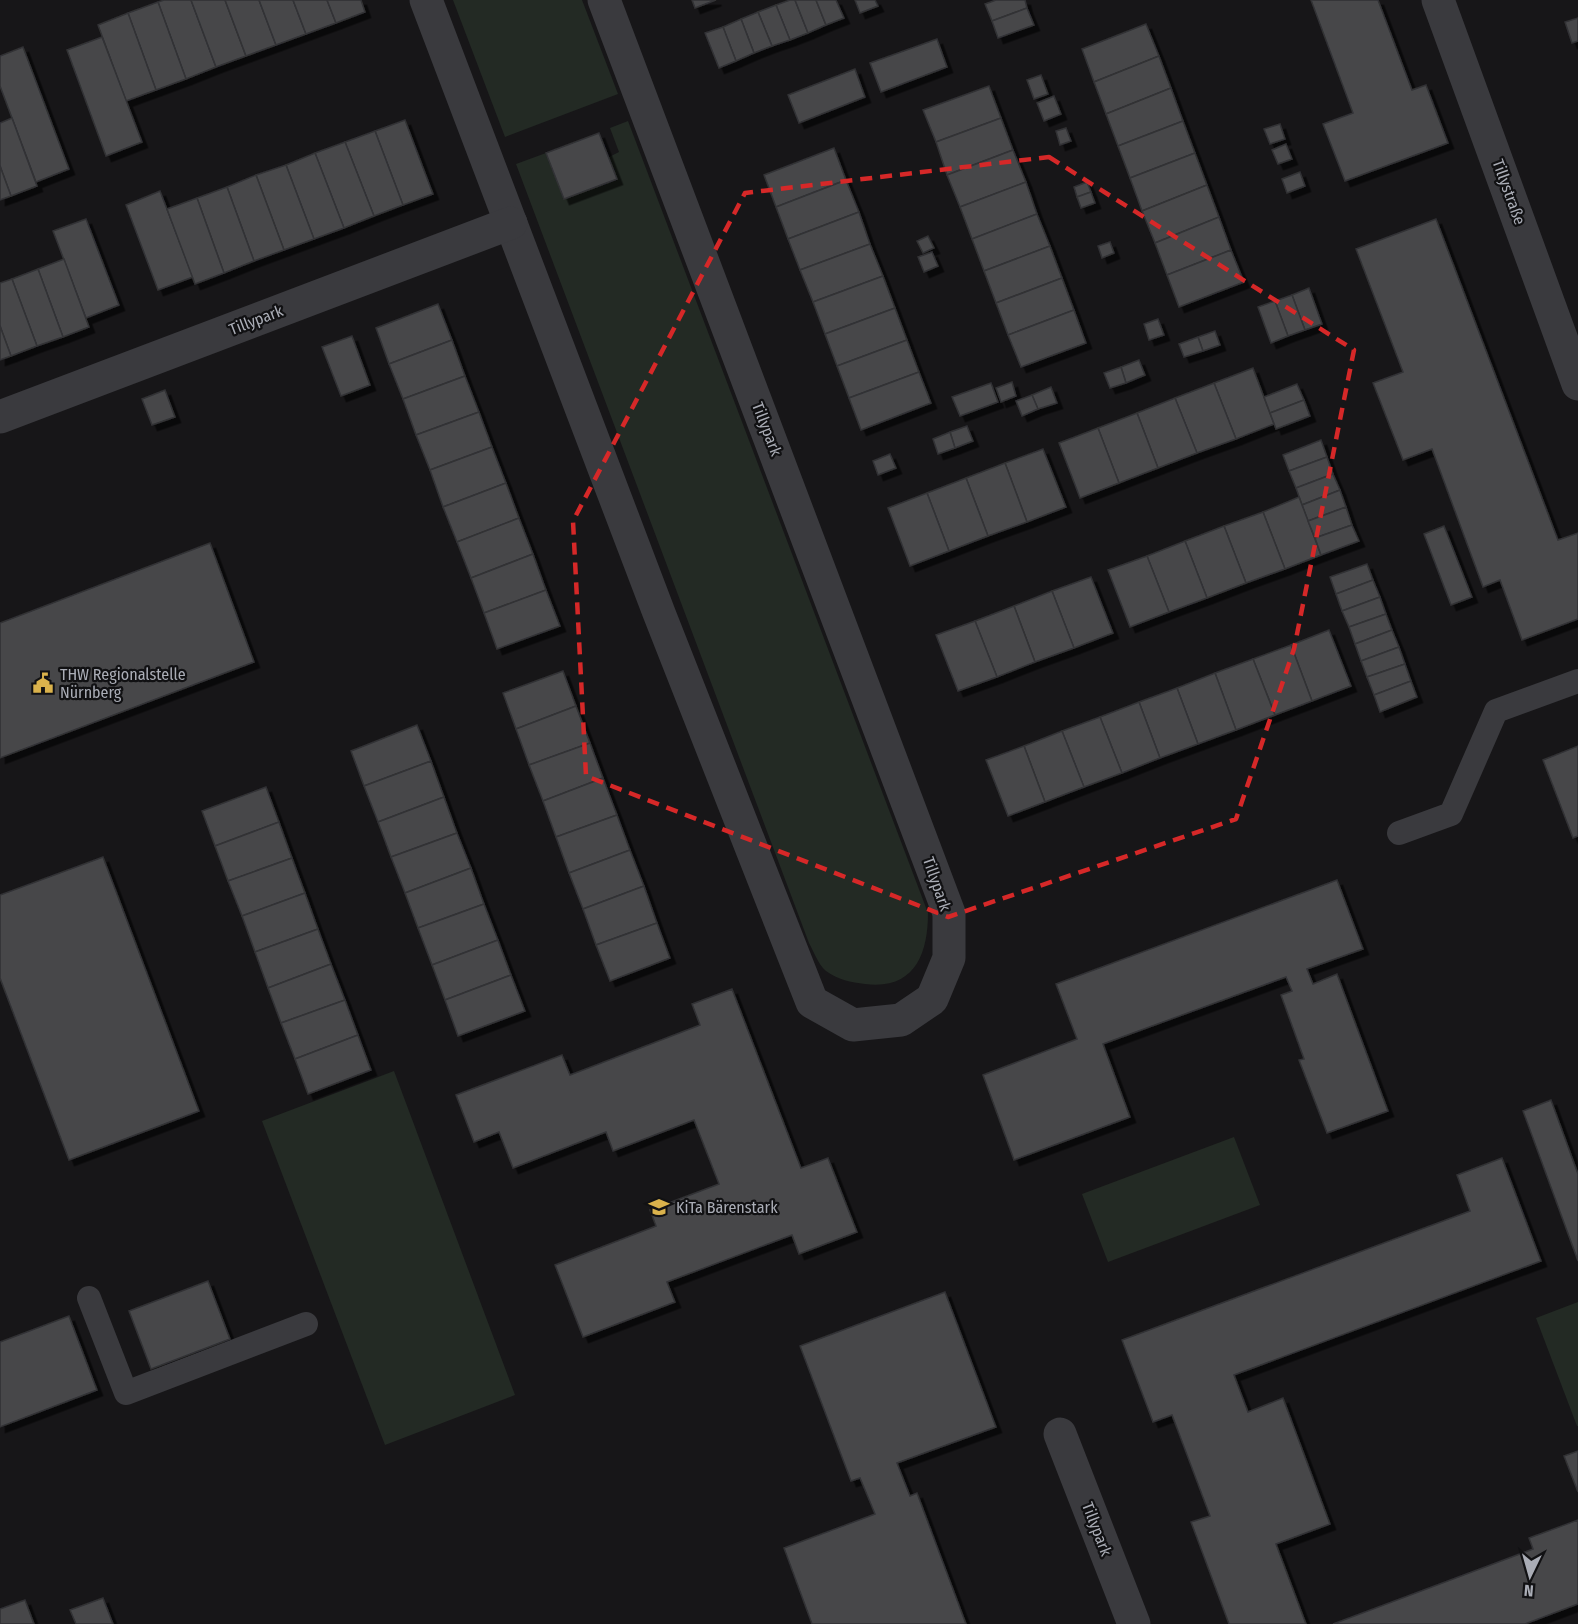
<svg xmlns="http://www.w3.org/2000/svg" width="1578" height="1624" viewBox="0 0 1578 1624" font-family="'Fira Sans Condensed',sans-serif">
<style>
.green{fill:#232a24}
.building{fill:#46474a;stroke:#313134;stroke-width:1.5;filter:url(#shadow)}
.lines{fill:none;stroke-linecap:round;stroke-linejoin:round}
.lane{stroke:#3a3a3e;stroke-width:24}
.street{stroke:#3a3a3e;stroke-width:33}
.marked{fill:none;stroke:#d62828;stroke-width:4.5;stroke-dasharray:12 8;stroke-linejoin:round}
.labels{text-anchor:middle;dominant-baseline:central;stroke-width:4.5;stroke-linejoin:round;paint-order:stroke}
.street-label{font-size:16px;fill:#aaadb6;stroke:#111113}
.poi-label{font-size:16px;fill:#aaadb6;stroke:#111113;text-anchor:start}
</style>
<defs>
<filter id="shadow"><feDropShadow dx="5.5" dy="5.5" stdDeviation="0" flood-color="#0009"/></filter>
</defs>
<rect width="100%" height="100%" fill="#171618"/>
<!-- green -->
<g class="green">
<polygon points="453,0 582,0 618,94 505,137"/>
<path d="M628,121L928,913C928,955 914,990 865,984C851,982 838,980 826,971C818,964 814,952 809,943L516,164L546,153L564,199L617,180L609,157L619,152L610,128Z"/>
<polygon points="394,1071 515,1395 385,1445 262,1121"/>
<polygon points="1234,1137 1260,1205 1108,1262 1082,1194"/>
<polygon points="1578,1302 1578,1426 1577,1426 1536,1318"/>
</g>
<!-- building -->
<g class="building">
<polygon points="164,0 191,0 216,67 186,79 158,2"/>
<polygon points="191,0 225,0 246,56 216,67"/>
<polygon points="225,0 259,0 276,45 246,56"/>
<polygon points="259,0 293,0 306,34 276,45"/>
<polygon points="293,0 327,0 336,23 306,34"/>
<polygon points="327,0 361,0 365,12 336,23"/>
<polygon points="692,0 716,0 695,8"/>
<polygon points="790,0 795,0 808,33 790,40 776,5"/>
<polygon points="795,0 816,0 826,25 808,33"/>
<polygon points="816,0 836,0 844,18 826,25"/>
<polygon points="855,0 875,0 878,6 860,13"/>
<polygon points="996,0 1025,0 1027,8 992,21 985,4"/>
<polygon points="1311,0 1378,0 1412,90 1426,85 1448,143 1345,181 1323,124 1353,113"/>
<polygon points="158,2 186,79 156,90 128,13"/>
<polygon points="776,5 790,40 772,46 758,12"/>
<polygon points="1027,8 1034,25 998,38 992,21"/>
<polygon points="758,12 772,46 754,53 741,19"/>
<polygon points="128,13 156,90 126,101 98,25"/>
<polygon points="1578,18 1578,41 1572,43 1565,22"/>
<polygon points="741,19 754,53 736,61 723,27"/>
<polygon points="1146,24 1159,56 1094,82 1082,49"/>
<polygon points="723,27 736,61 719,68 705,33"/>
<polygon points="102,37 142,142 106,156 67,50"/>
<polygon points="937,39 947,67 881,92 870,63"/>
<polygon points="23,47 69,169 36,182 0,86 0,56"/>
<polygon points="1159,56 1171,88 1106,114 1094,82"/>
<polygon points="855,69 865,97 799,123 788,95"/>
<polygon points="1041,75 1048,94 1034,99 1027,80"/>
<polygon points="989,86 1001,118 936,142 923,110"/>
<polygon points="1171,88 1183,121 1118,146 1106,114"/>
<polygon points="1054,96 1061,114 1044,121 1037,103"/>
<polygon points="12,118 37,186 11,196 0,166 0,123"/>
<polygon points="1001,118 1013,150 947,175 936,142"/>
<polygon points="405,120 433,194 403,205 375,131"/>
<polygon points="1183,121 1195,153 1130,178 1118,146"/>
<polygon points="1280,124 1285,139 1270,144 1264,129"/>
<polygon points="1066,128 1071,141 1060,145 1056,131"/>
<polygon points="375,131 403,205 374,216 345,142"/>
<polygon points="599,133 617,179 564,199 546,153"/>
<polygon points="345,142 374,216 344,228 315,153"/>
<polygon points="1286,144 1292,159 1278,164 1272,150"/>
<polygon points="834,148 846,180 776,207 764,175"/>
<polygon points="1013,150 1026,182 960,207 947,175"/>
<polygon points="315,153 344,228 314,239 286,165"/>
<polygon points="1195,153 1207,185 1142,211 1130,178"/>
<polygon points="286,165 314,239 284,250 256,175"/>
<polygon points="0,166 11,196 0,200"/>
<polygon points="1300,172 1305,186 1287,193 1282,179"/>
<polygon points="256,175 284,250 254,261 227,187"/>
<polygon points="846,180 859,212 788,239 776,207"/>
<polygon points="1026,182 1037,214 972,239 960,207"/>
<polygon points="1087,182 1091,192 1077,197 1074,187"/>
<polygon points="1207,185 1219,217 1155,243 1142,211"/>
<polygon points="227,187 254,261 224,273 197,198"/>
<polygon points="160,191 193,277 158,290 126,205"/>
<polygon points="1091,192 1095,203 1081,208 1077,197"/>
<polygon points="197,198 224,273 195,284 167,209"/>
<polygon points="859,212 870,244 800,270 788,239"/>
<polygon points="1037,214 1050,246 984,271 972,239"/>
<polygon points="1219,217 1231,250 1167,275 1155,243"/>
<polygon points="86,219 119,305 86,318 53,231"/>
<polygon points="1436,219 1558,540 1578,533 1578,619 1522,640 1500,580 1483,587 1432,449 1403,460 1373,383 1403,372 1356,249"/>
<polygon points="928,236 934,248 923,253 917,241"/>
<polygon points="1110,242 1114,253 1102,258 1098,246"/>
<polygon points="870,244 883,276 813,302 800,270"/>
<polygon points="1050,246 1062,278 996,303 984,271"/>
<polygon points="1231,250 1244,282 1179,307 1167,275"/>
<polygon points="932,252 938,266 924,272 918,257"/>
<polygon points="64,259 89,327 63,337 38,269"/>
<polygon points="38,269 63,337 37,346 12,279"/>
<polygon points="883,276 895,308 825,334 813,302"/>
<polygon points="1062,278 1074,310 1008,335 996,303"/>
<polygon points="12,279 37,346 11,356 0,326 0,283"/>
<polygon points="1309,288 1322,324 1305,330 1292,295"/>
<polygon points="1292,295 1305,330 1288,336 1275,301"/>
<polygon points="1275,301 1288,336 1271,343 1258,307"/>
<polygon points="438,304 452,340 389,364 376,328"/>
<polygon points="895,308 907,340 837,366 825,334"/>
<polygon points="1074,310 1086,343 1021,367 1008,335"/>
<polygon points="1158,319 1164,335 1149,340 1144,324"/>
<polygon points="0,326 11,356 0,360"/>
<polygon points="1215,331 1220,345 1203,351 1198,337"/>
<polygon points="352,336 370,385 341,396 322,347"/>
<polygon points="1198,337 1203,351 1184,357 1179,344"/>
<polygon points="452,340 465,376 403,399 389,364"/>
<polygon points="907,340 919,372 849,398 837,366"/>
<polygon points="1139,360 1145,375 1126,383 1121,367"/>
<polygon points="1121,367 1126,383 1110,388 1104,373"/>
<polygon points="1253,368 1274,424 1236,439 1214,383"/>
<polygon points="919,372 931,403 861,430 849,398"/>
<polygon points="465,376 479,412 416,435 403,399"/>
<polygon points="1012,382 1016,396 1001,402 996,388"/>
<polygon points="991,383 998,402 960,416 952,397"/>
<polygon points="1214,383 1236,439 1197,453 1175,398"/>
<polygon points="1297,384 1304,400 1270,413 1264,397"/>
<polygon points="1051,387 1057,403 1038,409 1032,395"/>
<polygon points="165,390 175,417 152,425 142,399"/>
<polygon points="1032,395 1038,409 1022,416 1016,401"/>
<polygon points="1175,398 1197,453 1158,468 1137,413"/>
<polygon points="1304,400 1310,416 1276,429 1270,413"/>
<polygon points="479,412 492,447 430,470 416,435"/>
<polygon points="1137,413 1158,468 1119,483 1098,428"/>
<polygon points="967,426 973,441 955,448 950,432"/>
<polygon points="1098,428 1119,483 1080,498 1059,443"/>
<polygon points="950,432 955,448 938,454 933,439"/>
<polygon points="1321,440 1327,457 1289,471 1283,455"/>
<polygon points="492,447 506,483 443,507 430,470"/>
<polygon points="1043,449 1066,507 1027,522 1005,463"/>
<polygon points="890,454 896,468 878,475 873,461"/>
<polygon points="1327,457 1333,474 1296,488 1289,471"/>
<polygon points="1005,463 1027,522 988,536 966,478"/>
<polygon points="1333,474 1340,490 1302,505 1296,488"/>
<polygon points="966,478 988,536 949,551 927,493"/>
<polygon points="506,483 519,518 457,542 443,507"/>
<polygon points="1340,490 1346,507 1308,521 1302,505"/>
<polygon points="927,493 949,551 910,566 888,508"/>
<polygon points="1299,497 1321,555 1285,569 1263,512"/>
<polygon points="1346,507 1352,525 1315,538 1308,521"/>
<polygon points="1263,512 1285,569 1246,583 1224,526"/>
<polygon points="519,518 533,554 471,578 457,542"/>
<polygon points="1352,525 1359,541 1321,555 1315,538"/>
<polygon points="1224,526 1246,583 1207,598 1185,541"/>
<polygon points="1444,526 1472,597 1451,605 1424,534"/>
<polygon points="1185,541 1207,598 1169,612 1147,556"/>
<polygon points="210,543 254,662 0,758 0,623"/>
<polygon points="533,554 546,590 484,613 471,578"/>
<polygon points="1147,556 1169,612 1130,627 1108,570"/>
<polygon points="1367,564 1373,580 1336,594 1330,577"/>
<polygon points="1091,577 1113,633 1074,648 1052,591"/>
<polygon points="1373,580 1380,597 1342,611 1336,594"/>
<polygon points="546,590 560,626 497,649 484,613"/>
<polygon points="1052,591 1074,648 1035,662 1014,606"/>
<polygon points="1380,597 1386,614 1349,627 1342,611"/>
<polygon points="1014,606 1035,662 997,677 975,621"/>
<polygon points="1386,614 1392,630 1355,644 1349,627"/>
<polygon points="975,621 997,677 958,691 936,635"/>
<polygon points="1329,630 1351,686 1312,701 1291,645"/>
<polygon points="1392,630 1399,647 1361,661 1355,644"/>
<polygon points="1291,645 1312,701 1275,715 1253,659"/>
<polygon points="1399,647 1405,664 1367,677 1361,661"/>
<polygon points="1253,659 1275,715 1236,730 1215,673"/>
<polygon points="1405,664 1411,681 1374,695 1367,677"/>
<polygon points="563,671 576,706 516,729 503,693"/>
<polygon points="1215,673 1236,730 1198,744 1177,688"/>
<polygon points="1411,681 1417,697 1380,712 1374,695"/>
<polygon points="1177,688 1198,744 1160,758 1139,702"/>
<polygon points="1139,702 1160,758 1122,773 1100,717"/>
<polygon points="576,706 590,743 529,765 516,729"/>
<polygon points="1100,717 1122,773 1084,787 1062,731"/>
<polygon points="417,725 431,761 364,786 351,751"/>
<polygon points="1062,731 1084,787 1045,802 1024,746"/>
<polygon points="590,743 603,778 543,801 529,765"/>
<polygon points="1024,746 1045,802 1008,816 986,760"/>
<polygon points="1578,746 1578,836 1573,838 1543,760"/>
<polygon points="431,761 444,797 378,822 364,786"/>
<polygon points="603,778 617,815 556,837 543,801"/>
<polygon points="266,787 279,822 215,846 202,811"/>
<polygon points="444,797 457,833 391,857 378,822"/>
<polygon points="617,815 630,850 569,873 556,837"/>
<polygon points="279,822 292,858 228,881 215,846"/>
<polygon points="457,833 471,868 405,893 391,857"/>
<polygon points="630,850 644,886 583,909 569,873"/>
<polygon points="103,857 199,1111 69,1160 0,978 0,895"/>
<polygon points="292,858 305,893 242,916 228,881"/>
<polygon points="471,868 484,904 418,928 405,893"/>
<polygon points="1337,880 1363,949 1307,969 1313,984 1337,974 1388,1111 1327,1133 1299,1060 1304,1059 1281,995 1292,991 1286,977 1103,1044 1130,1117 1014,1160 983,1075 1077,1039 1056,984"/>
<polygon points="644,886 657,923 596,945 583,909"/>
<polygon points="305,893 318,929 255,952 242,916"/>
<polygon points="484,904 498,940 432,965 418,928"/>
<polygon points="657,923 670,958 610,981 596,945"/>
<polygon points="318,929 331,964 268,988 255,952"/>
<polygon points="498,940 511,975 445,1000 432,965"/>
<polygon points="331,964 345,1000 281,1023 268,988"/>
<polygon points="511,975 525,1011 458,1036 445,1000"/>
<polygon points="732,989 801,1168 828,1158 857,1232 799,1254 792,1235 667,1282 675,1302 583,1337 555,1265 656,1226 650,1210 719,1184 694,1120 613,1151 606,1132 513,1168 499,1132 474,1142 456,1095 562,1055 570,1075 700,1025 692,1004"/>
<polygon points="345,1000 358,1035 295,1059 281,1023"/>
<polygon points="358,1035 371,1070 308,1094 295,1059"/>
<polygon points="1551,1100 1578,1174 1578,1261 1523,1111"/>
<polygon points="1502,1158 1541,1261 1234,1375 1248,1412 1283,1398 1330,1524 1276,1544 1306,1624 1229,1624 1191,1522 1210,1516 1172,1415 1153,1422 1122,1340 1470,1211 1457,1175"/>
<polygon points="208,1281 230,1339 151,1369 129,1311"/>
<polygon points="945,1292 996,1427 897,1463 910,1496 917,1493 966,1624 812,1624 784,1548 875,1514 860,1478 851,1481 800,1346"/>
<polygon points="69,1316 97,1390 0,1427 0,1342"/>
<polygon points="1578,1451 1578,1492 1564,1456"/>
<polygon points="1578,1520 1578,1604 1525,1624 1333,1624 1533,1549 1529,1538"/>
<polygon points="103,1598 113,1624 76,1624 70,1610"/>
<polygon points="25,1600 34,1624 0,1624 0,1609"/>
</g>
<g class="lines">
<!-- lane -->
<g class="lane">
<polyline points="1399,833 1451,814 1496,711 1578,681"/>
<polyline points="89,1298 126,1393 306,1324"/>
</g>
<!-- street -->
<g class="street">
<polyline points="426,0 659,613 812,1002 853,1025 901,1020 932,999 949,958 949,913 604,0"/>
<polyline points="1438,0 1578,384"/>
<polyline points="0,417 511,223"/>
<polyline points="1060,1434 1134,1624"/>
</g>
</g>
<!-- marked area -->
<path class="marked" d="M1049,157L1354,350L1294,649L1236,819L948,917L586,776L573,521L745,193Z"/>
<!-- icons -->
<defs>
<g id="civic-bare" transform="scale(1.62)"><path d="M-.6-6.5H3V-4.5H.6V-3L4-1V1h2V6H-6V1h2V-1L-.6-3ZM-1.2 2.5V6h2.4V2.5Z" fill="#dab24c" stroke="#111113" stroke-width="2.5" paint-order="stroke"/></g>
<g id="school-bare" transform="scale(1.62)"><path d="M0-5L7-2L0 1L-7-2ZM-4 1L0 2.5L4 1V4Q0 6-4 4Z" fill="#dab24c" stroke="#111113" stroke-width="2.5" paint-order="stroke"/></g>
</defs>
<g fill-rule="evenodd">
<use href="#civic-bare" x="43" y="683"/>
<use href="#school-bare" x="659" y="1207"/>
</g>
<g class="labels">
<!-- street labels -->
<g class="street-label">
<text transform="translate(1509 192) rotate(70)">Tillystraße</text>
<text transform="translate(256 320) rotate(-21)">Tillypark</text>
<text transform="translate(767 429) rotate(69)">Tillypark</text>
<text transform="translate(937 884) rotate(71)">Tillypark</text>
<text transform="translate(1097 1529) rotate(69)">Tillypark</text>
</g>
<!-- poi labels -->
<g class="poi-label">
<text x="60" y="674">THW Regionalstelle<tspan x="60" dy="18">Nürnberg</tspan></text>
<text x="676" y="1207">KiTa Bärenstark</text>
</g>
</g>
<!-- north arrow -->
<g transform="translate(1530 1576) rotate(185)" stroke="#111113" stroke-width="4.5" paint-order="stroke">
<path d="M0-4.5L10 22L0 15L-10 22Z" fill="#aaadb6"/>
<text y="-9" font-size="16" font-weight="bold" text-anchor="middle" fill="#aaadb6">N</text>
</g>
</svg>
